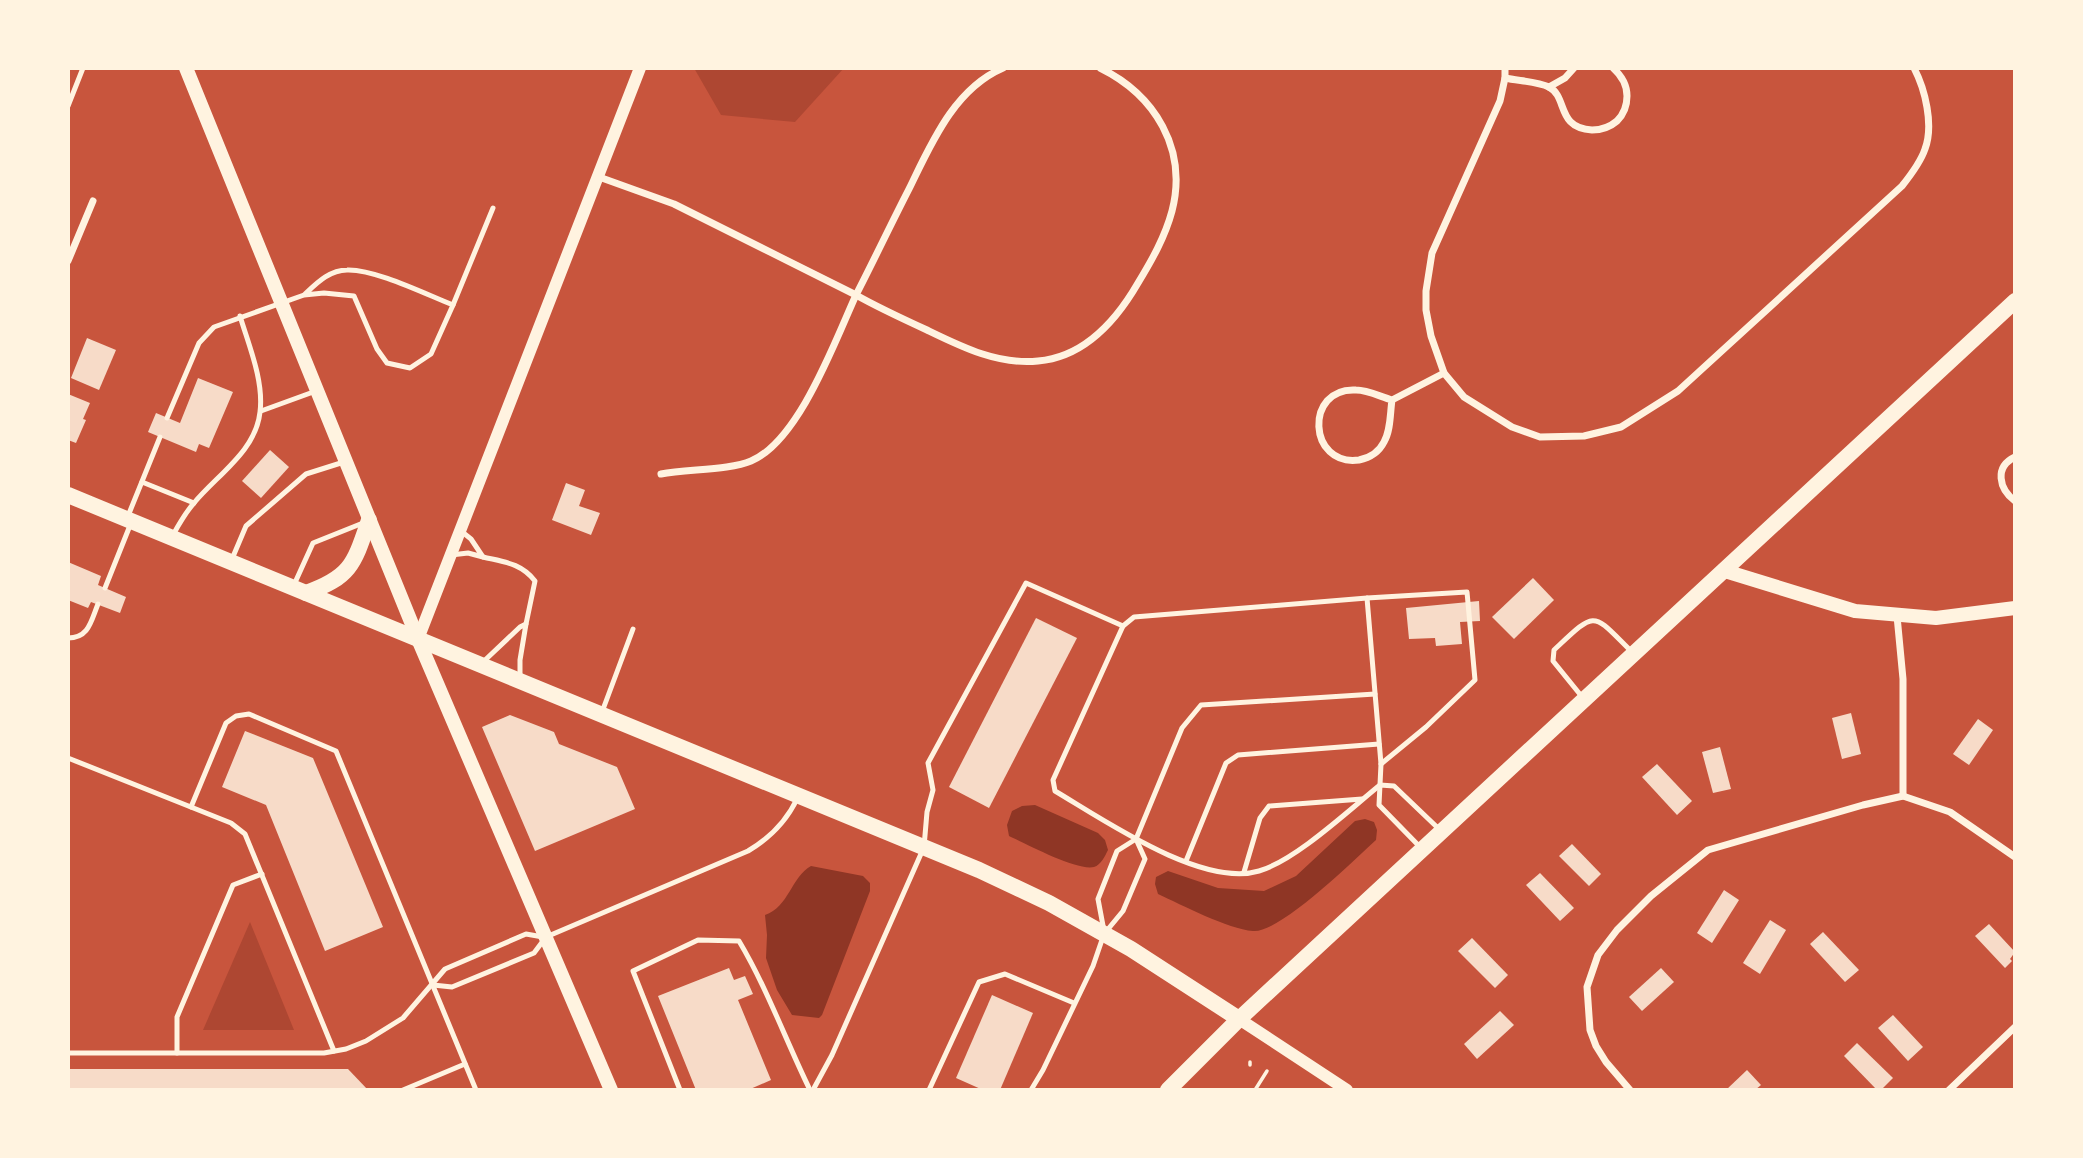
<svg xmlns="http://www.w3.org/2000/svg" width="2083" height="1158" viewBox="0 0 2083 1158" font-family="'Zilla Slab',serif">
<style>
.green{fill:#ae4732}
.water{fill:#8f3625}
.building{fill:#f7dbc8}
.lines{fill:none;stroke-linecap:round;stroke-linejoin:round}
.path{stroke:#fff3e0;stroke-width:3.5}
.service{stroke:#fff3e0;stroke-width:5}
.minor{stroke:#fff3e0;stroke-width:7}
.tertiary{stroke:#fff3e0;stroke-width:12}
.secondary{stroke:#fff3e0;stroke-width:14}
.primary{stroke:#fff3e0;stroke-width:16}
</style>
<rect width="100%" height="100%" fill="#c8553d"/>
<!-- green -->
<g class="green">
<polygon points="694,68 844,68 795,122 721,115"/>
<polygon points="250,922 294,1030 203,1030"/>
</g>
<!-- water -->
<g class="water">
<path d="M1035,805L1098,833L1105,840L1108,850C1105,856 1101,865 1094,867C1076,871 1027,844 1009,836L1007,825L1012,811L1022,806Z"/>
<path d="M1365,819L1374,822L1377,830L1376,840C1354,860 1279,934 1253,931C1228,929 1182,905 1158,894L1155,884L1156,877L1168,871L1218,888L1264,891L1296,876L1355,821Z"/>
<path d="M811,866L863,876L870,883V891L822,1015L819,1018L792,1015L777,990L766,958L767,935L765,915C789,907 791,877 811,866Z"/>
</g>
<!-- building -->
<g class="building">
<polygon points="87,338 116,350 99,390 71,378"/>
<polygon points="198,378 233,392 209,448 199,444 196,452 148,432 156,413 180,423"/>
<polygon points="68,394 90,403 83,419 86,420 76,443 68,440"/>
<polygon points="270,450 289,467 261,498 242,481"/>
<polygon points="566,483 585,490 579,506 600,513 591,535 552,520"/>
<polygon points="68,562 101,576 98,585 126,597 120,613 91,602 88,608 68,600"/>
<polygon points="1533,578 1554,600 1514,639 1492,617"/>
<polygon points="1479,601 1480,621 1460,622 1462,644 1436,646 1435,638 1409,639 1406,608"/>
<polygon points="1036,618 1077,638 989,808 949,787"/>
<polygon points="1851,713 1861,754 1842,759 1832,718"/>
<polygon points="510,715 554,732 559,744 617,767 635,809 535,851 482,727"/>
<polygon points="1978,719 1993,730 1969,765 1953,754"/>
<polygon points="245,731 313,758 383,927 325,951 266,805 222,787"/>
<polygon points="1720,747 1731,789 1713,793 1702,752"/>
<polygon points="1657,764 1692,801 1677,815 1642,777"/>
<polygon points="1572,844 1601,874 1589,886 1559,856"/>
<polygon points="1540,873 1574,908 1560,921 1526,885"/>
<polygon points="1724,890 1739,900 1712,943 1697,933"/>
<polygon points="1770,920 1786,930 1760,974 1743,963"/>
<polygon points="1989,924 2015,952 2010,959 2012,961 2005,968 1975,936"/>
<polygon points="1823,932 1859,970 1845,982 1810,944"/>
<polygon points="1472,938 1508,975 1495,988 1458,951"/>
<polygon points="729,968 734,980 745,976 753,994 738,1000 771,1080 748,1090 696,1090 658,996"/>
<polygon points="1661,968 1674,982 1642,1011 1629,997"/>
<polygon points="992,995 1033,1013 1000,1090 983,1090 956,1078"/>
<polygon points="1500,1011 1514,1025 1477,1059 1464,1044"/>
<polygon points="1893,1015 1923,1047 1908,1061 1878,1028"/>
<polygon points="1857,1043 1893,1078 1881,1090 1877,1090 1844,1056"/>
<polygon points="68,1069 348,1069 368,1090 68,1090"/>
<polygon points="1747,1070 1761,1085 1755,1090 1726,1090"/>
</g>
<g class="lines">
<!-- path -->
<g class="path">
<polyline points="1250,1062 1250,1065"/>
<polyline points="1255,1090 1267,1071"/>
</g>
<!-- service -->
<g class="service">
<polyline points="68,106 83,68"/>
<polyline points="453,305 493,208"/>
<polyline points="261,411 316,391"/>
<path d="M167,418L199,343L214,327L304,295L324,293L354,296L377,349L387,363L410,368L431,354L453,305C425,294 375,269 347,270C329,270 316,284 304,295"/>
<polyline points="142,482 194,503"/>
<polyline points="128,516 160,437"/>
<path d="M173,535C179,524 186,512 194,503C217,475 256,451 260,412C264,381 249,346 240,316"/>
<polyline points="451,555 468,553 483,557 471,539 461,531"/>
<path d="M483,557C504,562 521,563 535,581L526,624"/>
<polyline points="232,559 246,526 306,474 344,462"/>
<polyline points="293,587 313,543 363,523"/>
<polyline points="105,588 131,523"/>
<polyline points="1367,598 1381,764 1379,805 1422,849"/>
<path d="M68,638C89,638 91,621 98,604"/>
<polyline points="483,662 520,627 526,624 520,660 520,678"/>
<path d="M1583,698L1553,661L1554,650C1598,609 1591,612 1633,653"/>
<polyline points="602,712 633,629"/>
<polyline points="68,758 231,823 245,834 334,1051"/>
<path d="M1381,764L1426,727L1475,680L1467,592L1367,598L1134,617L1123,626L1053,780L1055,791C1104,820 1202,888 1259,871C1296,860 1349,810 1380,785L1394,786L1440,830"/>
<polyline points="191,807 226,723 236,716 249,714 336,751 476,1090"/>
<polyline points="1186,861 1226,763 1238,755 1379,744"/>
<polyline points="1244,872 1260,818 1269,806 1362,799"/>
<polyline points="1104,931 1098,899 1117,851 1136,839 1182,728 1201,705 1375,694"/>
<path d="M433,985L452,987L534,953L546,937L748,851C770,838 786,822 797,799"/>
<polyline points="68,1053 324,1053 346,1049 366,1041 403,1018 445,969 526,934 543,937"/>
<polyline points="177,1053 177,1017 233,885 262,874"/>
<polyline points="403,1090 465,1064"/>
<path d="M680,1090L633,971L698,940L739,941C767,988 786,1041 810,1090"/>
<polyline points="813,1090 832,1055 924,847 927,812 933,790 928,763 1026,583 1123,626"/>
<polyline points="929,1090 979,982 1005,974 1074,1003"/>
<polyline points="1031,1090 1043,1070 1093,966 1104,934 1123,911 1145,859 1136,839"/>
</g>
<!-- minor -->
<g class="minor">
<path d="M1003,68C954,89 931,144 909,189C891,224 874,260 856,295C879,308 903,319 927,330C962,347 998,365 1038,361C1085,357 1116,321 1138,283C1152,260 1165,237 1172,211C1188,149 1155,95 1100,68"/>
<path d="M1505,68V78L1500,101L1432,253L1426,291V310L1431,336L1444,373L1464,397L1512,427L1540,437L1584,436L1621,427L1678,391L1902,186C1910,176 1921,161 1925,149C1934,125 1925,89 1914,68"/>
<path d="M1505,78C1518,81 1537,81 1549,87C1568,97 1556,128 1592,130C1601,130 1610,127 1617,121C1624,114 1627,105 1627,96C1627,84 1622,76 1613,68"/>
<polyline points="1549,87 1565,78 1574,68"/>
<path d="M599,177L674,204L856,295C835,341 799,441 751,461C730,470 687,469 661,474"/>
<polyline points="68,261 93,201"/>
<path d="M1392,400C1381,397 1368,390 1356,390C1304,387 1308,467 1359,460C1369,458 1379,452 1384,442C1391,430 1390,413 1392,400L1444,373"/>
<path d="M2015,457C1994,467 1999,489 2015,501"/>
<polyline points="1897,616 1903,679 1903,796"/>
<polyline points="1630,1090 1606,1062 1596,1046 1590,1030 1587,987 1598,955 1617,930 1651,896 1708,850 1863,805 1903,796 1950,812 2015,857"/>
<polyline points="1949,1090 2015,1027"/>
</g>
<!-- tertiary -->
<g class="tertiary">
<polyline points="418,639 640,68"/>
<polyline points="1239,1019 1347,1090"/>
</g>
<!-- secondary -->
<g class="secondary">
<polyline points="186,68 418,639 611,1090"/>
<polyline points="1725,571 1855,611 1936,618 2015,608"/>
</g>
<!-- primary -->
<g class="primary">
<polyline points="68,495 979,870 1049,903 1131,949 1239,1019"/>
<path d="M306,593C351,577 354,564 369,520"/>
<polyline points="1168,1090 1239,1019 2015,301"/>
</g>
</g>
<!-- border -->
<rect width="2083" height="1158" fill="none" stroke="#fff3e0" stroke-width="140"/>
</svg>
